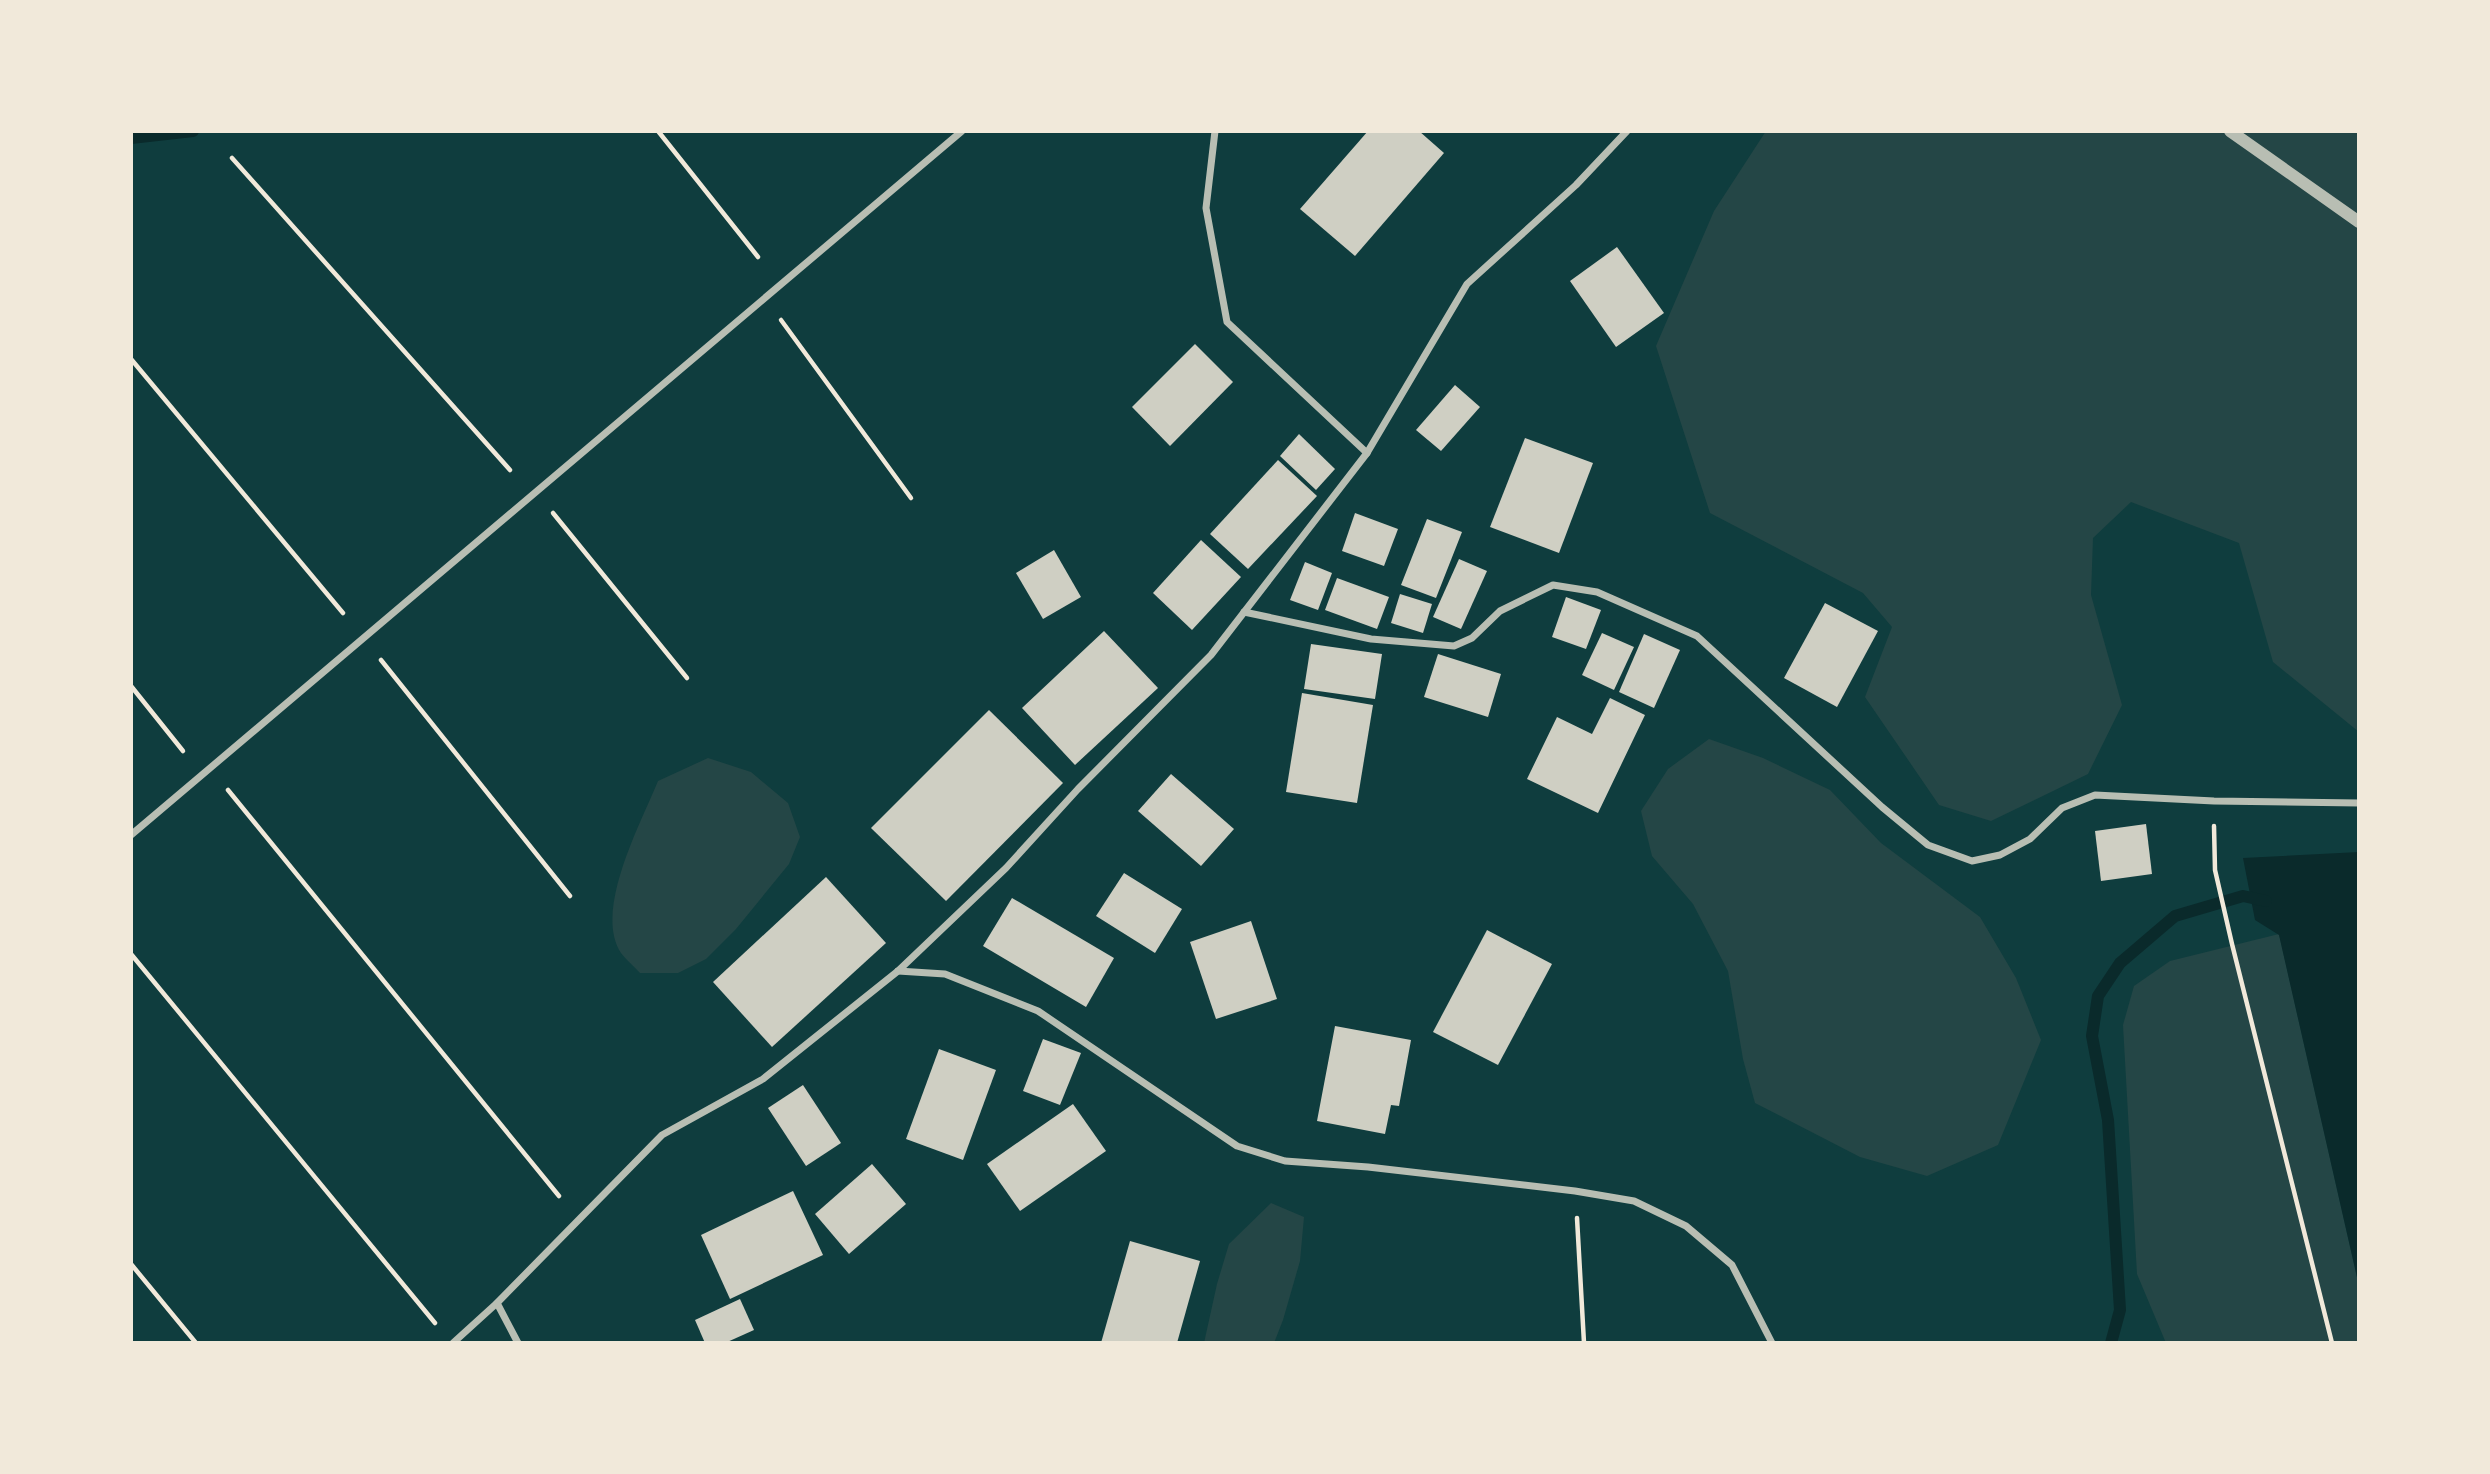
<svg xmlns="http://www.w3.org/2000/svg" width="2490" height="1474" viewBox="0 0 2490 1474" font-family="Rubik,sans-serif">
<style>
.green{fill:#244646}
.water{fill:#0a2a2b}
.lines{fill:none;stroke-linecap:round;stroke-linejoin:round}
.stream{stroke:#0a2a2b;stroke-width:12}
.building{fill:#cfcfc3}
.path{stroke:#f1e9da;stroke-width:4.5}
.minor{stroke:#b8beb3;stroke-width:7}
.tertiary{stroke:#b8beb3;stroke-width:12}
</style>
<rect width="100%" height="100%" fill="#0f3d3e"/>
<!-- green -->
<g class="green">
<polygon points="1766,131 2359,131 2359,732 2273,662 2239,543 2131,502 2093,538 2091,595 2122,705 2088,774 1991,821 1939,805 1865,697 1892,627 1863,593 1710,513 1656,346 1714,211"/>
<polygon points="1709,739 1763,758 1830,790 1881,843 1980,917 2016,978 2041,1040 1998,1145 1927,1176 1860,1157 1755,1103 1743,1059 1728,971 1693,904 1652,856 1641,811 1668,769"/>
<path d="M708,758L751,772L788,803L800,837L789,864L736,929L706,959L678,973H640C634,966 626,960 621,953C593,911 641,823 658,781Z"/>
<polygon points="2279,934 2359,1286 2359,1343 2166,1343 2137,1274 2123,1025 2134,986 2170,961"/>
<polygon points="1271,1203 1304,1217 1300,1261 1283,1320 1274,1343 1204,1343 1217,1284 1229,1244"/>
</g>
<!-- water -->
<polygon class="water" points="2359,852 2359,1286 2279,935 2255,920 2243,858"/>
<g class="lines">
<!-- stream -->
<g class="stream">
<polyline points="131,138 193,131"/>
<polyline points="2111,1343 2120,1310 2108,1120 2092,1036 2098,996 2120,963 2175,916 2243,896 2266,901"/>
</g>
</g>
<!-- building -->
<g class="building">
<polygon points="1368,131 1419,131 1444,153 1355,256 1300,209"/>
<polygon points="1617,247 1664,313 1616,347 1570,281"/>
<polygon points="1195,344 1233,382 1170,446 1132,407"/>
<polygon points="1455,385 1480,407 1441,451 1416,430"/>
<polygon points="1299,434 1335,469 1316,490 1280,456"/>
<polygon points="1525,438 1593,463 1559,553 1490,527"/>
<polygon points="1278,460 1317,496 1248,569 1210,534"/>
<polygon points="1355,513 1398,529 1384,566 1342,551"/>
<polygon points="1427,519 1462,532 1436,598 1401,585"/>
<polygon points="1201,540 1241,577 1192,630 1153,593"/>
<polygon points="1054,550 1081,597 1043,619 1016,573"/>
<polygon points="1459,559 1487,571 1461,629 1433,617"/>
<polygon points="1305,562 1332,573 1318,610 1290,600"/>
<polygon points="1337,578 1389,597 1377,629 1325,610"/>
<polygon points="1400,594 1432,604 1423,633 1391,623"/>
<polygon points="1566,597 1601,610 1586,649 1552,637"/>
<polygon points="1825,603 1878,631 1837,707 1784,678"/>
<polygon points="1104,631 1158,688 1075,765 1022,708"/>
<polygon points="1602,633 1634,647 1614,690 1582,675"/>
<polygon points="1644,634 1680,650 1654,708 1619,692"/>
<polygon points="1311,644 1382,654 1375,699 1304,689"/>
<polygon points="1438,654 1501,674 1488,717 1424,697"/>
<polygon points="1302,693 1373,705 1357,803 1286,792"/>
<polygon points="1610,698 1645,715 1598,813 1527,779 1557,717 1592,734"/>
<polygon points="989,710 1063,783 946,901 871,828"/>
<polygon points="1171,774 1234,829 1201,866 1138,811"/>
<polygon points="2146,824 2152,874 2101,881 2095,831"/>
<polygon points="1124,873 1182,909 1155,953 1096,916"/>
<polygon points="826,877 886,943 772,1047 713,982"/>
<polygon points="1012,898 1114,958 1086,1007 983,946"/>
<polygon points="1251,921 1277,999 1216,1019 1190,942"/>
<polygon points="1487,930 1552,964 1498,1065 1433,1032"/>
<polygon points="1335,1026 1411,1040 1399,1106 1391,1105 1385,1134 1317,1121"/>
<polygon points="1043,1039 1081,1053 1060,1105 1023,1091"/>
<polygon points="939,1049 996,1070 963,1160 906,1139"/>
<polygon points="803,1085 841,1143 806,1166 768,1108"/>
<polygon points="1073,1104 1106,1151 1020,1211 987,1164"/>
<polygon points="872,1164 906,1204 849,1254 815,1214"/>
<polygon points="793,1191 823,1255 730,1299 701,1235"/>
<polygon points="1130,1241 1200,1261 1177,1343 1101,1343"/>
<polygon points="740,1299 754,1330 725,1343 705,1343 695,1320"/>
</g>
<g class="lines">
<!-- path -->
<g class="path">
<polyline points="658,131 758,257"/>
<polyline points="232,158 510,470"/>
<polyline points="781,320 911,498"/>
<polyline points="131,359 343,613"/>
<polyline points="553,513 687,678"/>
<polyline points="381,660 570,896"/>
<polyline points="131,686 183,751"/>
<polyline points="228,790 559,1196"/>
<polyline points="2214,826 2215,870 2232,944 2332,1343"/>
<polyline points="131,954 435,1323"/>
<polyline points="1577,1218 1584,1343"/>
<polyline points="131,1264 196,1343"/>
</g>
<!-- minor -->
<g class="minor">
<polyline points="1215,131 1206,208 1227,322 1367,453"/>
<polyline points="1244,612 1371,639 1454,646 1472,638 1500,611 1553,585 1597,592 1697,636 1882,807 1928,845 1972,861 2000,855 2030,839 2062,808 2095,795 2214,801 2359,803"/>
<polyline points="131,835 962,131"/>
<polyline points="898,971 945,974 1038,1011 1237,1146 1285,1161 1368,1167 1575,1191 1634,1201 1686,1226 1732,1265 1772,1343"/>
<polyline points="497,1303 518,1343"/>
<polyline points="453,1343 497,1303 662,1135 763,1079 898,971 1006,868 1078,789 1211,655 1367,453 1467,284 1576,185 1627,131"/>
</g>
<!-- tertiary -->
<polyline class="tertiary" points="2230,131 2359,222"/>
</g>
<!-- border -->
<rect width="2490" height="1474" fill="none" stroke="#f1e9da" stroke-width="266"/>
</svg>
